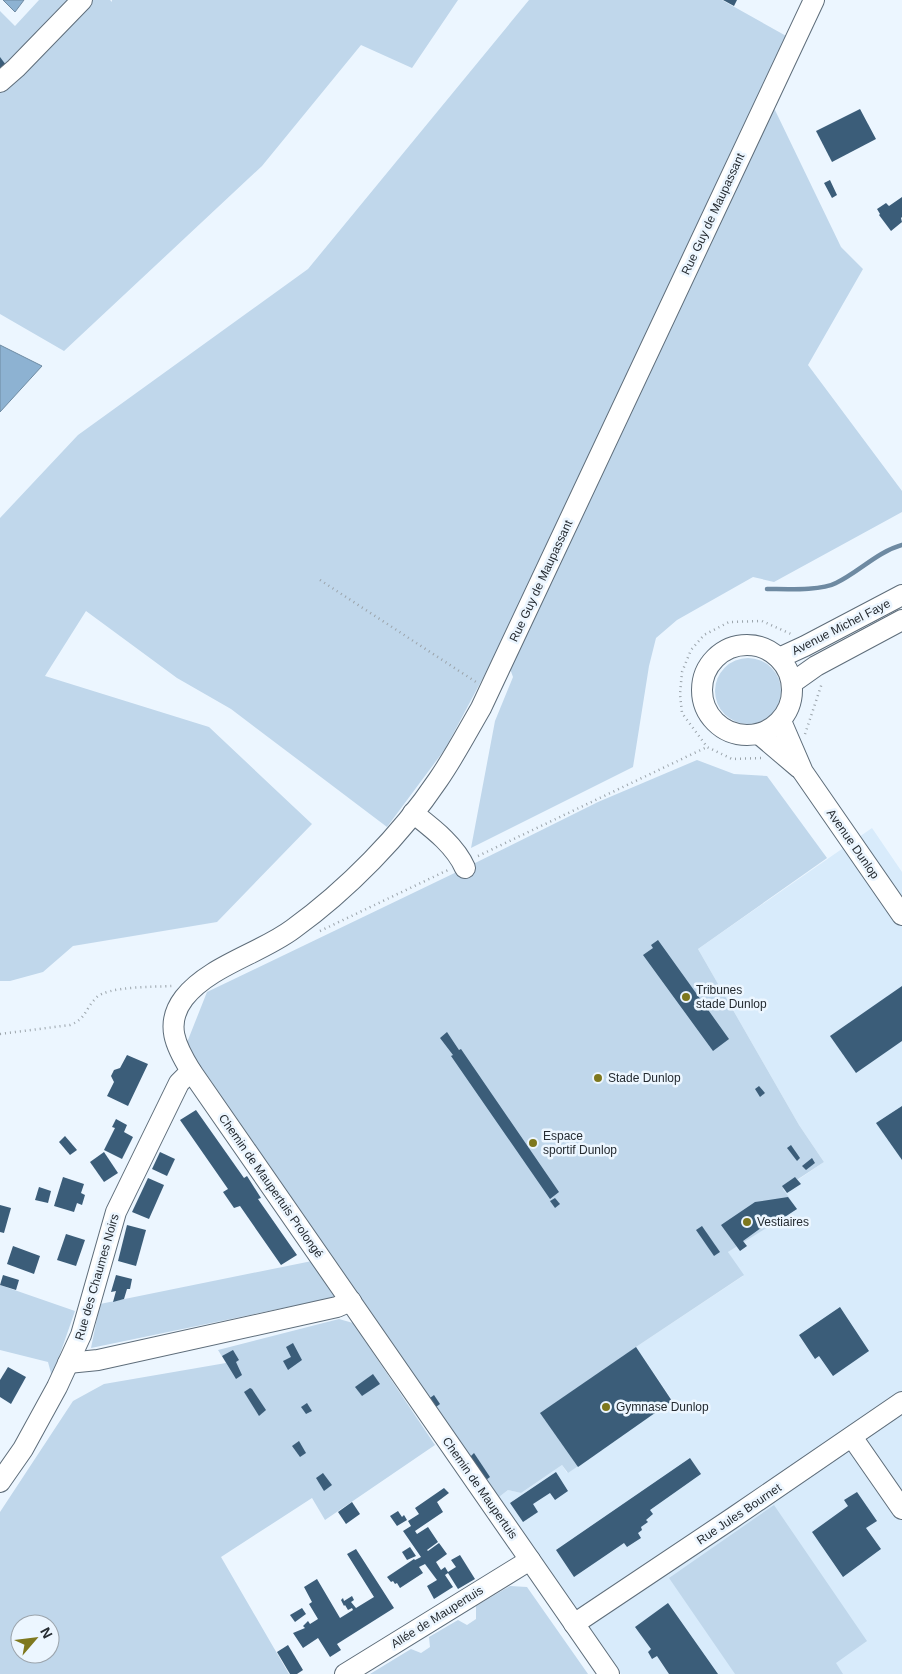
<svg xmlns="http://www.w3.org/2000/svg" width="902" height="1674" viewBox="0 0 902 1674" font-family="Arial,sans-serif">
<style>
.built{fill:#d8ebfb}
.green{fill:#c0d7eb;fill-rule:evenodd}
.water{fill:#8db2d2;stroke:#6e8aa2}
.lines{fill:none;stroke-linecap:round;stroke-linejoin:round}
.stream{stroke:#6e8aa2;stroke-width:4.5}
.building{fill:#3b5d79}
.minor-casing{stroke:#5e6d7a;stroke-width:22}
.path{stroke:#9ba4ab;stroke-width:2.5;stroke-dasharray:1 4;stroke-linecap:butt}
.minor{stroke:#fff;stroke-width:20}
.poi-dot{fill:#7e781e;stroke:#ecf6ff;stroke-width:2}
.labels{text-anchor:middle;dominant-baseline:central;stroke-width:5;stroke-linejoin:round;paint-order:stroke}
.street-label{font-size:12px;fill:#252b31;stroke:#ecf6ff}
.poi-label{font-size:12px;fill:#252b31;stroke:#ecf6ff;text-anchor:start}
</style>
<rect width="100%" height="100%" fill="#ecf6ff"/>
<!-- built -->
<polygon class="built" points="872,828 902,872 902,1674 621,1674 499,1497 508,1490 521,1493 562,1465 567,1473 672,1400 636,1347 743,1276 728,1252 796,1209 783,1190 824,1162 799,1125 698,949"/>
<!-- green -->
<g class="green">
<polygon points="39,0 110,0 112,2 112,0 458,0 412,68 361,45 262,166 64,351 0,314 0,11 15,26"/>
<polygon points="529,0 722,0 788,37 774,108 841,247 863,269 808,365 902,491 902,512 774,582 753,577 677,620 656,638 649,666 633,767 471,848 495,721 513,677 501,644 445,749 387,827 231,709 177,678 86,611 45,676 209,727 312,824 217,922 73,946 43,972 10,981 0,981 0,518 78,435 308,269"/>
<circle cx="748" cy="691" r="33"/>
<polygon points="697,760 734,774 767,776 827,858 698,949 799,1125 824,1162 783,1189 797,1209 728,1252 744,1275 636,1347 672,1401 568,1473 562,1465 521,1493 508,1490 499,1497 465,1450 425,1390 186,1045 207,992 465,868 598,802"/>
<polygon points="312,1261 336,1297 91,1348 100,1304"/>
<polygon points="0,1285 75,1311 52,1377 48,1362 0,1350"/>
<path d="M339,1319L353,1323L435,1445L325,1520L312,1498L221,1557L289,1674H0V1512L73,1401L104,1384L226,1363L218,1350ZM20,1624H50V1654H20Z"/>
<polygon points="774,1505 867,1641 836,1663 843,1674 735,1674 669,1578"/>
<polygon points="510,1586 527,1587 588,1674 370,1674 411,1649 421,1653 430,1647 429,1637 458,1620 467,1625 476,1619 476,1606"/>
</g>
<!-- water -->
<g class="water">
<polygon points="3,0 24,0 15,12"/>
<polygon points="0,345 42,366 0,412"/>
</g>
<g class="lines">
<!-- stream -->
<path class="stream" d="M767,589C785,589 821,591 836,583C859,572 877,552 902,545"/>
</g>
<!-- building -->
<g class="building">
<polygon points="723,0 737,0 734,6"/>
<polygon points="0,57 6,65 0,70"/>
<polygon points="860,109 876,139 832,162 816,131"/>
<polygon points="830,180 837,195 832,198 824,183"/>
<polygon points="902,197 902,217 901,218 902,222 891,231 879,215 880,214 877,209 886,203 889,206"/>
<polygon points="658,940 729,1039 713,1051 643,955 653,948 651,945"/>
<polygon points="902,986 902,1041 856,1073 830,1036"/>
<polygon points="447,1032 459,1050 461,1049 559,1192 550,1199 451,1056 453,1055 440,1038"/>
<polygon points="127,1055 148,1064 128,1106 107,1096 114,1082 111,1076 114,1070 120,1068"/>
<polygon points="759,1086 765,1093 760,1097 755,1089"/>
<polygon points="902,1106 902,1160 876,1123"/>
<polygon points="196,1110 244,1178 247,1176 261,1198 258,1199 297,1255 281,1265 240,1206 234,1208 223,1192 228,1189 180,1120"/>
<polygon points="116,1119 127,1125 124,1132 133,1137 122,1159 104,1150 115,1128 112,1127"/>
<polygon points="65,1136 77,1150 70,1155 59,1142"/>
<polygon points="791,1145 800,1158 797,1161 787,1148"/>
<polygon points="104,1152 118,1173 104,1182 90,1162"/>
<polygon points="160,1152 175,1159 167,1176 152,1169"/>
<polygon points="812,1158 815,1163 806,1170 802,1166"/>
<polygon points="63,1177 84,1184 81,1193 85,1195 82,1205 77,1203 74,1212 54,1206"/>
<polygon points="795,1177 801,1184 787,1193 782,1186"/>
<polygon points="148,1178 164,1185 149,1219 132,1212"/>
<polygon points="39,1187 51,1191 48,1203 35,1200"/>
<polygon points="788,1197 797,1209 774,1224 772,1220 743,1241 747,1246 740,1251 721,1225 755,1202"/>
<polygon points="555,1198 560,1204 555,1208 550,1201"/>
<polygon points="0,1205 11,1208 4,1233 0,1232"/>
<polygon points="127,1225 146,1230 136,1266 118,1261"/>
<polygon points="702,1226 720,1252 714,1256 696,1230"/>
<polygon points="66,1234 85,1240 76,1266 57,1260"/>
<polygon points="13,1246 40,1256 34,1274 7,1264"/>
<polygon points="3,1275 19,1280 16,1290 0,1285"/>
<polygon points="116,1275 132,1279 130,1289 127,1289 124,1299 113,1302 116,1291 111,1292"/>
<polygon points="840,1307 869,1351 833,1376 819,1356 815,1359 799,1335"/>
<polygon points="293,1343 302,1360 288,1370 283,1361 291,1357 286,1347"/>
<polygon points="636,1347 672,1401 578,1467 540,1413"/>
<polygon points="233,1350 239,1360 236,1362 242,1375 236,1379 222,1356"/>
<polygon points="8,1367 26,1377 11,1404 0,1397 0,1380"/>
<polygon points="373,1374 380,1384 362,1396 355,1387"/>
<polygon points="250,1388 252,1389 266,1410 259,1416 244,1392"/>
<polygon points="434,1395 440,1404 436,1407 430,1398"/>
<polygon points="307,1403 312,1411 306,1414 301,1407"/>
<polygon points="299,1441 306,1453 300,1457 292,1446"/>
<polygon points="474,1453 490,1477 486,1480 470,1457"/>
<polygon points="690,1458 701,1474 650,1510 653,1514 646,1520 648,1522 641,1527 642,1530 638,1533 641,1538 627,1547 624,1543 574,1577 556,1550"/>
<polygon points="556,1472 568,1491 555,1500 550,1493 533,1504 538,1512 523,1522 510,1503"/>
<polygon points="323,1473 332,1485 324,1491 316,1478"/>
<polygon points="444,1488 449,1493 437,1502 443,1512 415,1531 417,1534 428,1527 438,1542 427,1550 428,1551 439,1543 447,1554 436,1562 441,1570 445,1567 448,1572 456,1567 451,1560 460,1555 475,1579 458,1589 448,1573 445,1575 453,1587 434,1599 427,1586 437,1580 425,1564 419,1567 423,1573 400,1588 397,1583 395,1584 393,1581 391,1582 387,1577 414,1559 415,1560 421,1557 403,1531 411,1526 408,1521 419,1514 415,1508"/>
<polygon points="857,1492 877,1521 866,1528 881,1549 843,1577 812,1532 848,1506 844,1500"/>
<polygon points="352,1502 360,1514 346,1524 338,1512"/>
<polygon points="398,1511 402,1517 404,1515 407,1520 397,1526 390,1516"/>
<polygon points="410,1547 416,1556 407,1560 402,1552"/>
<polygon points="356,1549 394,1608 337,1644 341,1650 330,1657 318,1638 303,1648 293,1633 305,1628 303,1626 308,1621 310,1624 318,1619 309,1604 312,1602 304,1587 317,1579 340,1618 353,1610 352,1608 348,1610 345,1605 344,1606 341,1600 343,1598 344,1601 352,1596 354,1600 351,1602 356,1608 374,1597 347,1554"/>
<polygon points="668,1603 718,1674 669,1674 657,1656 652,1659 648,1652 651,1649 635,1627"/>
<polygon points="302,1608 306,1614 295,1622 290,1615"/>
<polygon points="288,1645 303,1670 297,1674 290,1674 277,1652"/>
</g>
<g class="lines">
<!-- minor casing -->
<g class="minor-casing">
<g id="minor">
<polyline points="0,82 16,68 82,0"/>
<circle cx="747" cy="690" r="45"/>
<polyline points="779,658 805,646 902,595"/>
<polyline points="792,683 816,666 902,620"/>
<polyline points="781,721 803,772 902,915"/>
<polyline points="759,734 799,768"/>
<path d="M413,813C432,828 455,845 465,868"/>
<polyline points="68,1363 98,1360 337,1307 351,1301"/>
<polyline points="852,1437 902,1509"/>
<polyline points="0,1482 23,1449 57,1387 81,1335 116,1212 179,1083 191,1071"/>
<polyline points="574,1624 734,1517 902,1402"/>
<polyline points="345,1674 530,1560"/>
<path d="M609,1674L191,1071C176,1047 164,1024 184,998C209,966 261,953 293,929C347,890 401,835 438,780C454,757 467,732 481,708L814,0"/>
</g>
</g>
<!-- path -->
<g class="path">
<polyline points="320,580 476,682"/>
<polyline points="805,734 822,683"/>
<polyline points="761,758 732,759 707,747 682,713 680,694 682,672 691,650 704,635 729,622 762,621 791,634"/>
<polyline points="478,856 707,747"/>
<polyline points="320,931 448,870"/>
<path d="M0,1034L70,1025C86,1019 85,1009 96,998C107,986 154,987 172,986"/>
</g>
<!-- minor -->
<use href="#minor" class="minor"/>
</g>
<!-- markers -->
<g class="poi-dot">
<circle cx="686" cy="997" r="5"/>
<circle cx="598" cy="1078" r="5"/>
<circle cx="533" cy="1143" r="5"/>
<circle cx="747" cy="1222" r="5"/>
<circle cx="606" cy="1407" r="5"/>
</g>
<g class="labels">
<!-- street labels -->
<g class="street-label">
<text transform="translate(713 214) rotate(-65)">Rue Guy de Maupassant</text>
<text transform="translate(541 581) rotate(-65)">Rue Guy de Maupassant</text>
<text transform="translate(841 627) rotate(-27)">Avenue Michel Faye</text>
<text transform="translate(853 844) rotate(55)">Avenue Dunlop</text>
<text transform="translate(271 1186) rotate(55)">Chemin de Maupertuis Prolongé</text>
<text transform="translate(97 1277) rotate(-74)">Rue des Chaumes Noirs</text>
<text transform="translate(480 1488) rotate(55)">Chemin de Maupertuis</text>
<text transform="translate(739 1514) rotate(-34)">Rue Jules Bournet</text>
<text transform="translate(437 1617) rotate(-32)">Allée de Maupertuis</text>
</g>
<!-- poi labels -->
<g class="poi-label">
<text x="696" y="990">Tribunes<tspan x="696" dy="14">stade Dunlop</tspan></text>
<text x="608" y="1078">Stade Dunlop</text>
<text x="543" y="1136">Espace<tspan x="543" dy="14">sportif Dunlop</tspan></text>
<text x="757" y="1222">Vestiaires</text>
<text x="616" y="1407">Gymnase Dunlop</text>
</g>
</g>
<!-- north arrow -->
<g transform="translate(35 1639) rotate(62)"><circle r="24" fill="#ecf6ff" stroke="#9ca5ad"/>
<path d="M0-4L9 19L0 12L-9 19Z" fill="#7e781e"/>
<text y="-8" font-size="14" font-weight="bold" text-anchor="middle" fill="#252b31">N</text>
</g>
</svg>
